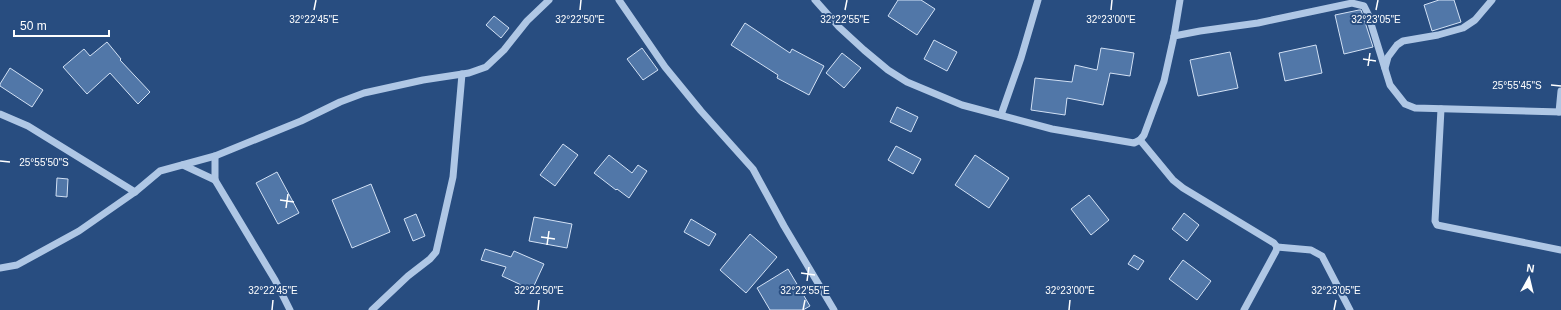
<svg xmlns="http://www.w3.org/2000/svg" width="1561" height="310" viewBox="0 0 1561 310" font-family="Helvetica,sans-serif">
<style>
.building{fill:#5177a8;stroke:#d2e1f5}
.lines{fill:none;stroke-linecap:round;stroke-linejoin:round}
.minor{stroke:#afc7e5;stroke-width:7}
.ticks{fill:none;stroke:#fff;stroke-width:1.5}
.ticks-label{font-size:10px;text-anchor:middle;fill:#fff;stroke:#284d80;stroke-width:4;stroke-linejoin:round;paint-order:stroke}
</style>
<rect width="100%" height="100%" fill="#284d80"/>
<!-- building -->
<g class="building">
<polygon points="898,0 921,0 935,9 917,35 888,16"/>
<polygon points="1439,0 1454,0 1461,22 1432,31 1424,5"/>
<polygon points="1359,10 1361,10 1363,16 1373,47 1344,54 1335,15"/>
<polygon points="494,16 509,28 501,38 486,25"/>
<polygon points="745,23 790,53 792,49 824,66 809,95 777,78 778,75 731,45"/>
<polygon points="934,40 957,52 947,71 924,59"/>
<polygon points="107,42 121,59 120,60 150,92 138,104 110,73 87,94 63,67 84,49 90,56"/>
<polygon points="1316,45 1322,73 1285,81 1279,53"/>
<polygon points="642,48 658,70 643,80 627,59"/>
<polygon points="1101,48 1134,53 1130,76 1110,73 1103,105 1067,98 1065,115 1031,110 1035,78 1072,82 1075,65 1097,70"/>
<polygon points="1230,52 1238,88 1198,96 1190,60"/>
<polygon points="842,53 861,68 844,88 826,73"/>
<polygon points="10,68 43,90 32,107 0,86 0,84"/>
<polygon points="897,107 918,117 911,132 890,122"/>
<polygon points="563,144 578,155 555,186 540,175"/>
<polygon points="896,146 921,159 913,174 888,160"/>
<polygon points="609,155 632,173 638,165 647,171 629,198 617,189 616,190 594,173"/>
<polygon points="975,155 1009,178 989,208 955,185"/>
<polygon points="277,172 299,213 278,224 256,183"/>
<polygon points="57,178 68,179 67,197 56,196"/>
<polygon points="371,184 390,232 352,248 332,200"/>
<polygon points="1089,195 1109,220 1091,235 1071,209"/>
<polygon points="1184,213 1199,225 1187,241 1172,229"/>
<polygon points="416,214 425,236 413,241 404,219"/>
<polygon points="534,217 572,224 567,248 529,241"/>
<polygon points="691,219 716,234 709,246 684,232"/>
<polygon points="750,234 777,257 746,293 720,270"/>
<polygon points="485,249 511,257 514,251 544,264 532,290 502,276 506,267 481,260"/>
<polygon points="1134,255 1144,261 1138,270 1128,264"/>
<polygon points="1183,260 1211,281 1197,300 1169,279"/>
<polygon points="788,269 810,306 803,310 770,310 757,288"/>
</g>
<g class="lines">
<!-- minor -->
<g class="minor">
<polyline points="619,0 665,67 701,111 753,169 784,226 834,310"/>
<polyline points="815,0 839,27 864,50 888,70 907,82 962,105 1052,129 1134,143 1140,140 1144,135 1164,81 1174,36 1200,31 1258,23 1352,3 1364,6 1368,14 1390,85 1405,104 1415,108 1561,112"/>
<polyline points="1174,36 1180,0"/>
<polyline points="1385,68 1388,57 1397,45 1403,41 1438,35 1463,28 1475,20 1492,0"/>
<polyline points="1441,109 1435,221 1437,225 1561,250"/>
<polyline points="1559,112 1561,91"/>
<polyline points="0,114 28,126 135,192"/>
<polyline points="1001,115 1021,58 1038,0"/>
<polyline points="1140,140 1173,180 1183,188 1274,243 1277,247 1276,251 1244,310"/>
<polyline points="215,156 215,180 275,280 290,310"/>
<polyline points="183,165 215,180"/>
<polyline points="1277,247 1311,250 1322,256 1350,310"/>
<polyline points="0,268 17,265 79,231 135,192 160,171 215,156 301,121 340,102 364,93 423,80 469,73 486,67 504,50 527,21 549,0"/>
<polyline points="372,310 408,276 430,259 436,252 453,177 462,74"/>
</g>
</g>
<!-- ticks -->
<path class="ticks" d="M314,10L316,0M580,10L581,0M845,10L847,0M1111,10L1112,0M1376,10L1378,0M1363,59L1376,61M1368,66L1370,53M1551,85L1561,86M0,161L10,162M280,200L294,202M286,208L288,194M541,237L555,239M547,245L549,231M801,273L815,275M807,281L809,267M272,310L273,300M538,310L539,300M803,310L805,300M1069,310L1070,300M1334,310L1336,300"/>
<g class="ticks-label">
<text x="314" y="23">32°22'45"E</text>
<text x="580" y="23">32°22'50"E</text>
<text x="845" y="23">32°22'55"E</text>
<text x="1111" y="23">32°23'00"E</text>
<text x="1376" y="23">32°23'05"E</text>
<text x="1517" y="89">25°55'45"S</text>
<text x="44" y="166">25°55'50"S</text>
<text x="273" y="294">32°22'45"E</text>
<text x="539" y="294">32°22'50"E</text>
<text x="805" y="294">32°22'55"E</text>
<text x="1070" y="294">32°23'00"E</text>
<text x="1336" y="294">32°23'05"E</text>
</g>
<!-- north arrow -->
<g transform="translate(1529 278) rotate(8)" stroke="#284d80" stroke-width="3" paint-order="stroke">
<path d="M0-3L7 15L0 10L-7 15Z" fill="#ffffff"/>
<text y="-6" font-size="11" font-weight="bold" text-anchor="middle" fill="#ffffff">N</text>
</g>
<!-- scale -->
<path d="M14 30v6h95v-6" fill="none" stroke="#ffffff" stroke-width="2"/>
<text x="20" y="30" font-size="12" fill="#ffffff" stroke="#284d80" stroke-width="3" paint-order="stroke">50 m</text>
</svg>
